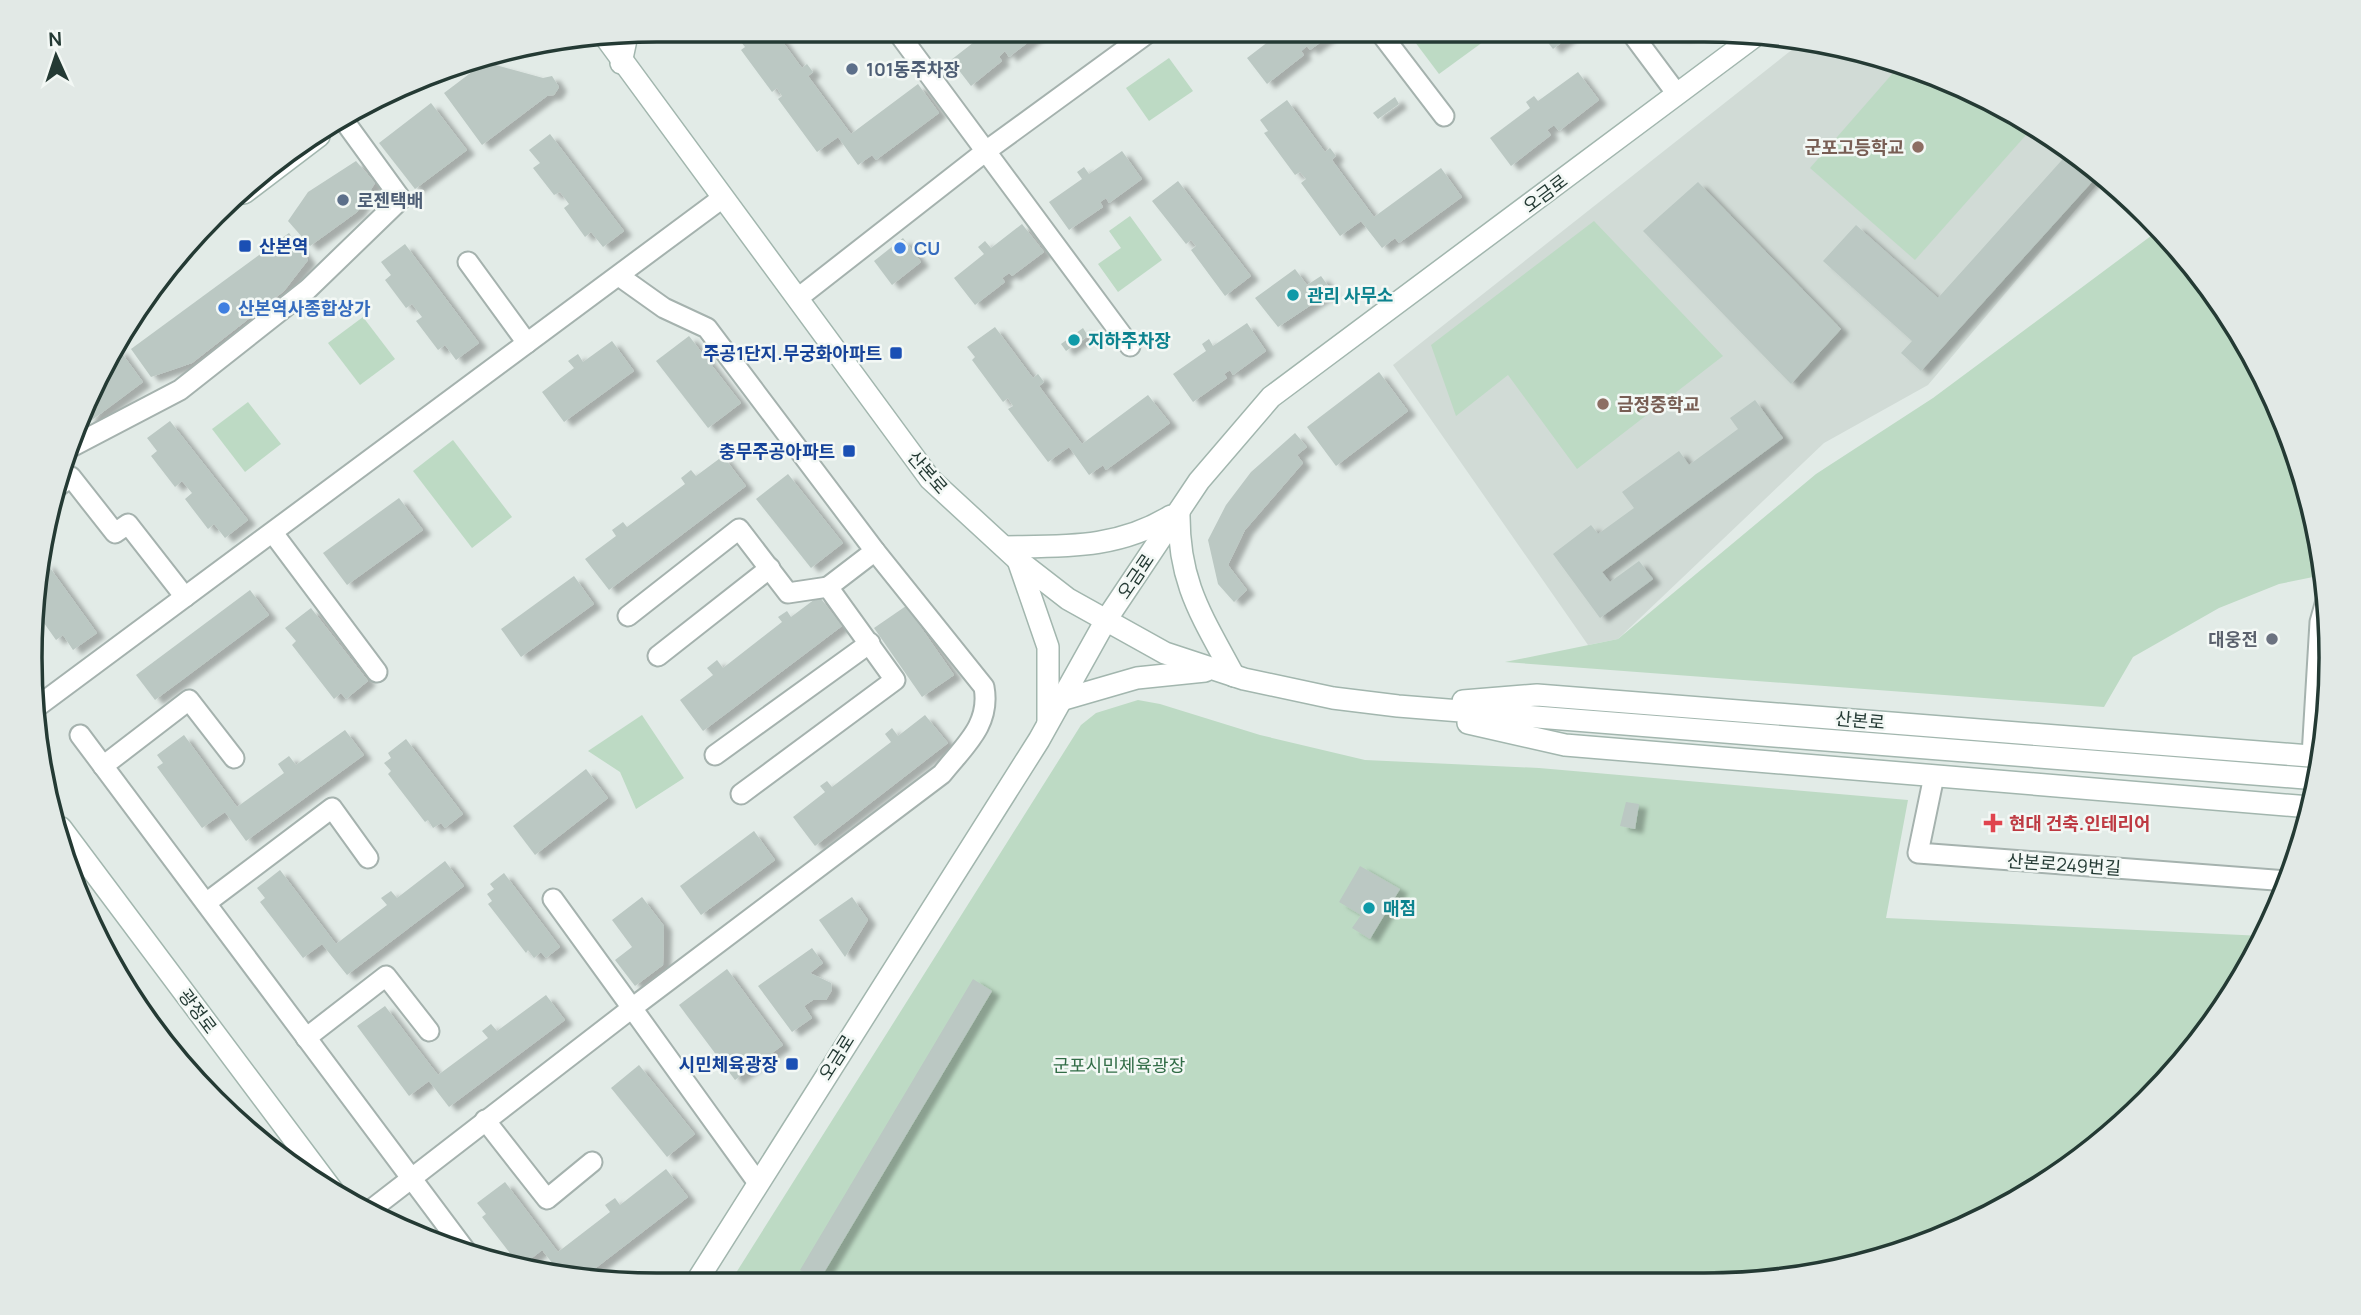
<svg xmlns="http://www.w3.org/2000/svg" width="2361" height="1315" viewBox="0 0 2361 1315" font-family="Manrope,'Noto Sans KR',sans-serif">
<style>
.built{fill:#d1dbd6}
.green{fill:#bddac4}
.building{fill:#bbc8c3;filter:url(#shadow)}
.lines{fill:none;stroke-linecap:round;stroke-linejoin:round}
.street-casing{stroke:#a5b2ae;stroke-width:23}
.secondary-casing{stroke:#a2b6ae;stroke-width:24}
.street{stroke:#fff;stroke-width:19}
.secondary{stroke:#fff;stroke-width:21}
.service-dot{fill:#5c6f8a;stroke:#f3f8f5;stroke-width:2.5}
.education-dot{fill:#8d6e63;stroke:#f3f8f5;stroke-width:2.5}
.transit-dot{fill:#1a4fb4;stroke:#f3f8f5;stroke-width:2.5}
.shop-dot{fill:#3f7fe0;stroke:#f3f8f5;stroke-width:2.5}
.culture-dot{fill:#0f9aa8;stroke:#f3f8f5;stroke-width:2.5}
.worship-dot{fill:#6b7280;stroke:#f3f8f5;stroke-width:2.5}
.health-dot{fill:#e0444e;stroke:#f3f8f5;stroke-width:2.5}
.labels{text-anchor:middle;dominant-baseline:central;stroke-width:5;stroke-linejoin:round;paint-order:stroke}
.service-label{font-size:18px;font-weight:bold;fill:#4e5e75;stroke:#f3f8f5;text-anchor:start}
.education-label{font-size:18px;font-weight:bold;fill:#785e54;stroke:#f3f8f5;text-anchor:end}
.street-label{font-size:18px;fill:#243a34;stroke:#f3f8f5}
.transit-label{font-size:18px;font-weight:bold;fill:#164399;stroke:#f3f8f5;text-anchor:end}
.shop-label{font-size:18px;font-weight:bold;fill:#366cbe;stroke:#f3f8f5;text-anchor:start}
.culture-label{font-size:18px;font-weight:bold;fill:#0d838f;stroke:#f3f8f5;text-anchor:start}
.worship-label{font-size:18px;font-weight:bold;fill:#5b616d;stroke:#f3f8f5;text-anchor:end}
.health-label{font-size:18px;font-weight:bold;fill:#be3a42;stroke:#f3f8f5;text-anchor:start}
.park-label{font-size:18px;fill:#326d47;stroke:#f3f8f5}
.rim{fill:none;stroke:#243a34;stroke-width:3.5}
</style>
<defs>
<filter id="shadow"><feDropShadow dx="8" dy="4.5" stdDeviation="2" flood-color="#0004"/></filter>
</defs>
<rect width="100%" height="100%" fill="#e2ebe7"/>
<!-- built -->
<polygon class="built" points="1803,41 1866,51 2018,114 2104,176 1928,385 1824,443 1618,639 1588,645 1393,365"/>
<!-- green -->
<g class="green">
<polygon points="1422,31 1498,31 1439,74 1412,38"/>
<polygon points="1169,58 1193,91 1149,121 1126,88"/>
<polygon points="1900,65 2018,114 2034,126 1915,260 1810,168"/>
<polygon points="1130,216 1162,260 1118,292 1098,264 1121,248 1109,231"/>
<polygon points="1594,221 1723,356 1577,469 1508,375 1456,416 1431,345"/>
<polygon points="2159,230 2202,276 2267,380 2310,495 2323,575 2279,584 2219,608 2133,657 2104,707 1505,662 1618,639 1816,474 1933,398"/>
<polygon points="363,317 395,359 360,385 328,343"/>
<polygon points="248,402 281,444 245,472 212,429"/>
<polygon points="453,440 512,517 472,548 413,471"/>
<polygon points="1138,700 1160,704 1260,735 1365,760 1539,768 1908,800 1886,918 2263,936 2247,972 2148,1101 2052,1180 1906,1252 1785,1280 729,1284 1081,725 1096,713"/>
<polygon points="642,715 684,778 636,809 620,772 588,751"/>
</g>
<!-- building -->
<g class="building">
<polygon points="746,30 774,30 802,68 807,64 813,72 808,76 851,134 918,84 939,113 876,160 872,155 858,165 838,137 817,152 778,99 782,96 777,88 772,92 741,50 745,47 737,37"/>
<polygon points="979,30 1038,30 1040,33 1009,57 1005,51 999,57 1002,61 971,86 951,60 983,35"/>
<polygon points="1282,31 1336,31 1310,50 1307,46 1301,51 1304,55 1267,84 1247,58"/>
<polygon points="1539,31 1577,31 1553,49"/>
<polygon points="1666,31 1691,31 1684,37 1669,35"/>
<polygon points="485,62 543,78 552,76 559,87 554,95 547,96 482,145 444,93"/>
<polygon points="1578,72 1599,100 1559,131 1554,125 1547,130 1551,135 1511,166 1490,138 1530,108 1526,102 1534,96 1538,101"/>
<polygon points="1395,97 1399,104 1378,119 1373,113"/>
<polygon points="1287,100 1325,152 1330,148 1336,156 1332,160 1374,217 1441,168 1462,197 1399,243 1395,238 1382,248 1361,221 1340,236 1301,183 1306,179 1300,172 1295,175 1264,133 1268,131 1260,120"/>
<polygon points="431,103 467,150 415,189 379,143"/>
<polygon points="550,134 624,231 603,247 591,232 585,237 564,208 569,204 560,192 554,195 533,168 540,163 529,150"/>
<polygon points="1122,151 1142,179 1109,203 1106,198 1100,202 1103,207 1069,230 1049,202 1082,179 1077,172 1084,167 1089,174"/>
<polygon points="2070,151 2100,173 1921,371 1901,353 1912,341 1823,261 1856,225 1938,298"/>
<polygon points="356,161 375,183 357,212 310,246 288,221 308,192"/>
<polygon points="1178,181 1251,276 1225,296 1191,250 1196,246 1191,240 1186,244 1152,201"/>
<polygon points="1698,182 1841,329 1791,384 1643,231"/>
<polygon points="1022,224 1044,252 1012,276 1009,273 1002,278 1005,282 975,305 954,278 984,254 978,247 985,241 991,248"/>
<polygon points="289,233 308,260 284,291 192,363 151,377 131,349"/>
<polygon points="903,238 921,262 892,285 874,261"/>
<polygon points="405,244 479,343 456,360 445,345 438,350 416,321 422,317 412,304 406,308 385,280 391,275 381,262"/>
<polygon points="1295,269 1307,285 1321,276 1332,291 1278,327 1255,298"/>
<polygon points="1247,323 1266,351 1233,375 1230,370 1224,374 1227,378 1193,402 1173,374 1206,351 1202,344 1209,339 1213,346"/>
<polygon points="995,327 1033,378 1038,374 1044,382 1039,386 1082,444 1148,395 1170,423 1106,470 1103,465 1089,475 1069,447 1048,462 1008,409 1013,406 1008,398 1003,402 972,360 975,357 967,347"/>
<polygon points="1083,328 1088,336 1066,351 1061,344"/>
<polygon points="689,336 741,403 708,428 656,361"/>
<polygon points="612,341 634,371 564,422 542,392 574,368 568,361 578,354 583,362"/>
<polygon points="118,348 143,382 92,420 86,419"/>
<polygon points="1379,372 1408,411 1336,466 1307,427"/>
<polygon points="1755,400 1783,438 1602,572 1610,582 1639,561 1653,579 1600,618 1553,554 1591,525 1598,534 1634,508 1622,492 1679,451 1689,465 1738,429 1730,418"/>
<polygon points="170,421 248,520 225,538 214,524 208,529 185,499 192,493 182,481 175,487 151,456 157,451 147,438"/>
<polygon points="1295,433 1307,447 1297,455 1303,463 1245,530 1228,565 1247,590 1234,602 1218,584 1208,540 1226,505 1251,472"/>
<polygon points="723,456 746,486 609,590 585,559 616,536 612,530 623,522 627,527 685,484 681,478 691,470 696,476"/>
<polygon points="788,474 843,543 811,568 756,499"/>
<polygon points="399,498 423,530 347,585 323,553"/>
<polygon points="45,561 97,633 73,650 63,635 56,640 39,616 43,607 41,603"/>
<polygon points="574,576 594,604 521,657 501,629"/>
<polygon points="250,590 269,615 155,700 136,675"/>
<polygon points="819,596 842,626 703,731 680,700 713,675 707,668 717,660 723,668 782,622 778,617 787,611 791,617"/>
<polygon points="906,606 954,675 922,697 874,628"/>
<polygon points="311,608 368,681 346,699 341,693 334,699 292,645 296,641 285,628"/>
<polygon points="925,715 948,743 815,846 793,817 825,792 820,786 827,781 832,787 891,742 885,734 892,728 898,736"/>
<polygon points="345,730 364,755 246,841 225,812 202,828 157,767 163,763 157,755 184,735 237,807 284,773 278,764 289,756 296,765"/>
<polygon points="406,739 463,814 445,828 441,823 433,828 428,820 425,822 388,774 391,771 384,763 391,758 388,753"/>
<polygon points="586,769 608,798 535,855 513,826"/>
<polygon points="1626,802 1639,804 1635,829 1620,826"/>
<polygon points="754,831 775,860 701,915 680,886"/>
<polygon points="445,861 464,886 347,975 322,944 303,958 260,902 265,898 257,888 280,870 336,944 387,905 381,898 391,891 397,898"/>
<polygon points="1360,866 1400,889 1370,939 1352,928 1361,915 1339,902"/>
<polygon points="504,873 560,947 546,958 541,952 534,958 528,950 526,953 488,904 492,901 487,894 494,889 490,884"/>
<polygon points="642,897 664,926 663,965 635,986 615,960 632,947 612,920"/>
<polygon points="852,897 868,920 845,957 819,920"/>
<polygon points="812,948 823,963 810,973 831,983 832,990 826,1000 813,1000 804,1006 812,1018 792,1032 758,986"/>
<polygon points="727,969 783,1045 735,1080 679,1005"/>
<polygon points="973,979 992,991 819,1281 800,1270"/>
<polygon points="546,995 565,1020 449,1107 429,1081 409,1096 357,1026 385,1006 438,1075 488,1038 482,1031 491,1024 497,1031"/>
<polygon points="639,1065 695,1134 667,1157 611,1088"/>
<polygon points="666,1169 688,1197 584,1277 577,1273 560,1273 542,1250 523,1265 519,1265 482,1217 486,1214 477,1203 505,1182 558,1252 610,1212 605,1205 615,1198 620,1205"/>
</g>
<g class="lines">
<!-- street casing -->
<g class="street-casing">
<g id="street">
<polyline points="896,30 1130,346"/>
<polyline points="1379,31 1444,116"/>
<polyline points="1630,31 1677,94"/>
<polyline points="468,262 527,343"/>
<polyline points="798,298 986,151 1152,30"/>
<polyline points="73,446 180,390 308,289 401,199 345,122"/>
<polyline points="54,489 71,477 115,533 128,524 185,597"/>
<polyline points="273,533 377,672"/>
<polyline points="628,616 739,529 788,593 828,587"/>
<polyline points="658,656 770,568"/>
<polyline points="34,709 721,199"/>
<polyline points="80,735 468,1254"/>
<polyline points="715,755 870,643"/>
<polyline points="2312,756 2320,622 2327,597"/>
<polyline points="103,766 189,700 234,758"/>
<polyline points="1934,776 1918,853 2288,881"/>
<polyline points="741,794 895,680 828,587 875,551"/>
<path d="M553,899L632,1008L942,774C964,746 991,725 984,687L875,551L707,328L664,308L619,276"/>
<polyline points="206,903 332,808 368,858"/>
<polyline points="306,1038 386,976 429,1031"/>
<polyline points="485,1120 547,1199 592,1162"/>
<polyline points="368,1212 632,1008 758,1183"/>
</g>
</g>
<!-- secondary casing -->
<g class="secondary-casing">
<g id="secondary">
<polyline points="606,38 930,479 1019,561 1068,599 1165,653 1244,679 1333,698 1398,706 2317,779"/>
<polyline points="621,63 627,35"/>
<polyline points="244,193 319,136"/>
<path d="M1179,512C1178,583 1202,616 1234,676"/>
<path d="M1005,547C1065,546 1117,549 1171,516"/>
<polyline points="1019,563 1048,647 1048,722"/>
<polyline points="1061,700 1137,678 1205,671"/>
<polyline points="1463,701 1537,695 2322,757"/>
<polyline points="1468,723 1565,745 2310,807"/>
<polyline points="61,828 335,1194"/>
<polyline points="695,1284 1039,740 1106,620 1199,481 1271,397 1759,33"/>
</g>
</g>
<!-- street -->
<use href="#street" class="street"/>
<!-- secondary -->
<use href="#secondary" class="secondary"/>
</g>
<!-- markers -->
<g class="service-dot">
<circle cx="852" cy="69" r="7"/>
<circle cx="343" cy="200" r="7"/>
</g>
<g class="education-dot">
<circle cx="1918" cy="147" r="7"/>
<circle cx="1603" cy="404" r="7"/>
</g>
<g class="transit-dot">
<rect x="238" y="239" width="14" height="14" rx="3.5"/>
<rect x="889" y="346" width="14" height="14" rx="3.5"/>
<rect x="842" y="444" width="14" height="14" rx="3.5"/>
<rect x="785" y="1057" width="14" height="14" rx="3.5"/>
</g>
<g class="shop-dot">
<circle cx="900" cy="248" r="7"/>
<circle cx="224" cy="308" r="7"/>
</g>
<g class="culture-dot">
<circle cx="1293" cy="295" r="7"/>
<circle cx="1074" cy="340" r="7"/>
<circle cx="1369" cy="908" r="7"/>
</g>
<circle class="worship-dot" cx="2272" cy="639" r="7"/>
<path class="health-dot" d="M1989.5 812.5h7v7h7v7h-7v7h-7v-7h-7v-7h7z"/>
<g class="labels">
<!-- service labels -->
<g class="service-label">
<text x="866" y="69">101동주차장</text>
<text x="357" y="200">로젠택배</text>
</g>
<!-- education labels -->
<g class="education-label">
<text x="1904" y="147">군포고등학교</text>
<text x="1617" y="404" text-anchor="start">금정중학교</text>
</g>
<!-- street labels -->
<g class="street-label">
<text transform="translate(1545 193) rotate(-37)">오금로</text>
<text transform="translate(928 472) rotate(49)">산본로</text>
<text transform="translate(1135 576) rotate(-56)">오금로</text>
<text transform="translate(1860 720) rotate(5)">산본로</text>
<text transform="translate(2064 864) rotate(4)">산본로249번길</text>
<text transform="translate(198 1011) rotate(53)">광정로</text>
<text transform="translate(836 1057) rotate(-58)">오금로</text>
</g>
<!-- transit labels -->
<g class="transit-label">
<text x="259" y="246" text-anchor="start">산본역</text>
<text x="882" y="353">주공1단지.무궁화아파트</text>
<text x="835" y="451">충무주공아파트</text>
<text x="778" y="1064">시민체육광장</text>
</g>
<!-- shop labels -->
<g class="shop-label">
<text x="914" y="248">CU</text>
<text x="238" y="308">산본역사종합상가</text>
</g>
<!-- culture labels -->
<g class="culture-label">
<text x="1307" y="295">관리 사무소</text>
<text x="1088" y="340">지하주차장</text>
<text x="1383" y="908">매점</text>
</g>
<!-- worship labels -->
<g class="worship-label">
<text x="2258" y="639">대웅전</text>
</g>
<!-- health labels -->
<g class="health-label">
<text x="2009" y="823">현대 건축.인테리어</text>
</g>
<!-- park labels -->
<g class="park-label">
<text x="1119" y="1065">군포시민체육광장</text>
</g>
</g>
<!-- crop -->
<path d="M0 0H2361V1315H0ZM657 42H1704A615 615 0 0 1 2319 657V658A615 615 0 0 1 1704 1273H657A615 615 0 0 1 42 658V657A615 615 0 0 1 657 42Z" fill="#e2e9e6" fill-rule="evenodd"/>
<path class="rim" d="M657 42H1704A615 615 0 0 1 2319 657V658A615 615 0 0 1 1704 1273H657A615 615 0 0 1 42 658V657A615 615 0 0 1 657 42Z"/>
<!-- north arrow -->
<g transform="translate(56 56) rotate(357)" stroke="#f3f8f5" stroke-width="5" paint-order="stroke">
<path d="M0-5L12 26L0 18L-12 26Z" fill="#243a34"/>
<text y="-10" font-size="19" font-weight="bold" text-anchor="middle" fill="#243a34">N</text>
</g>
</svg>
